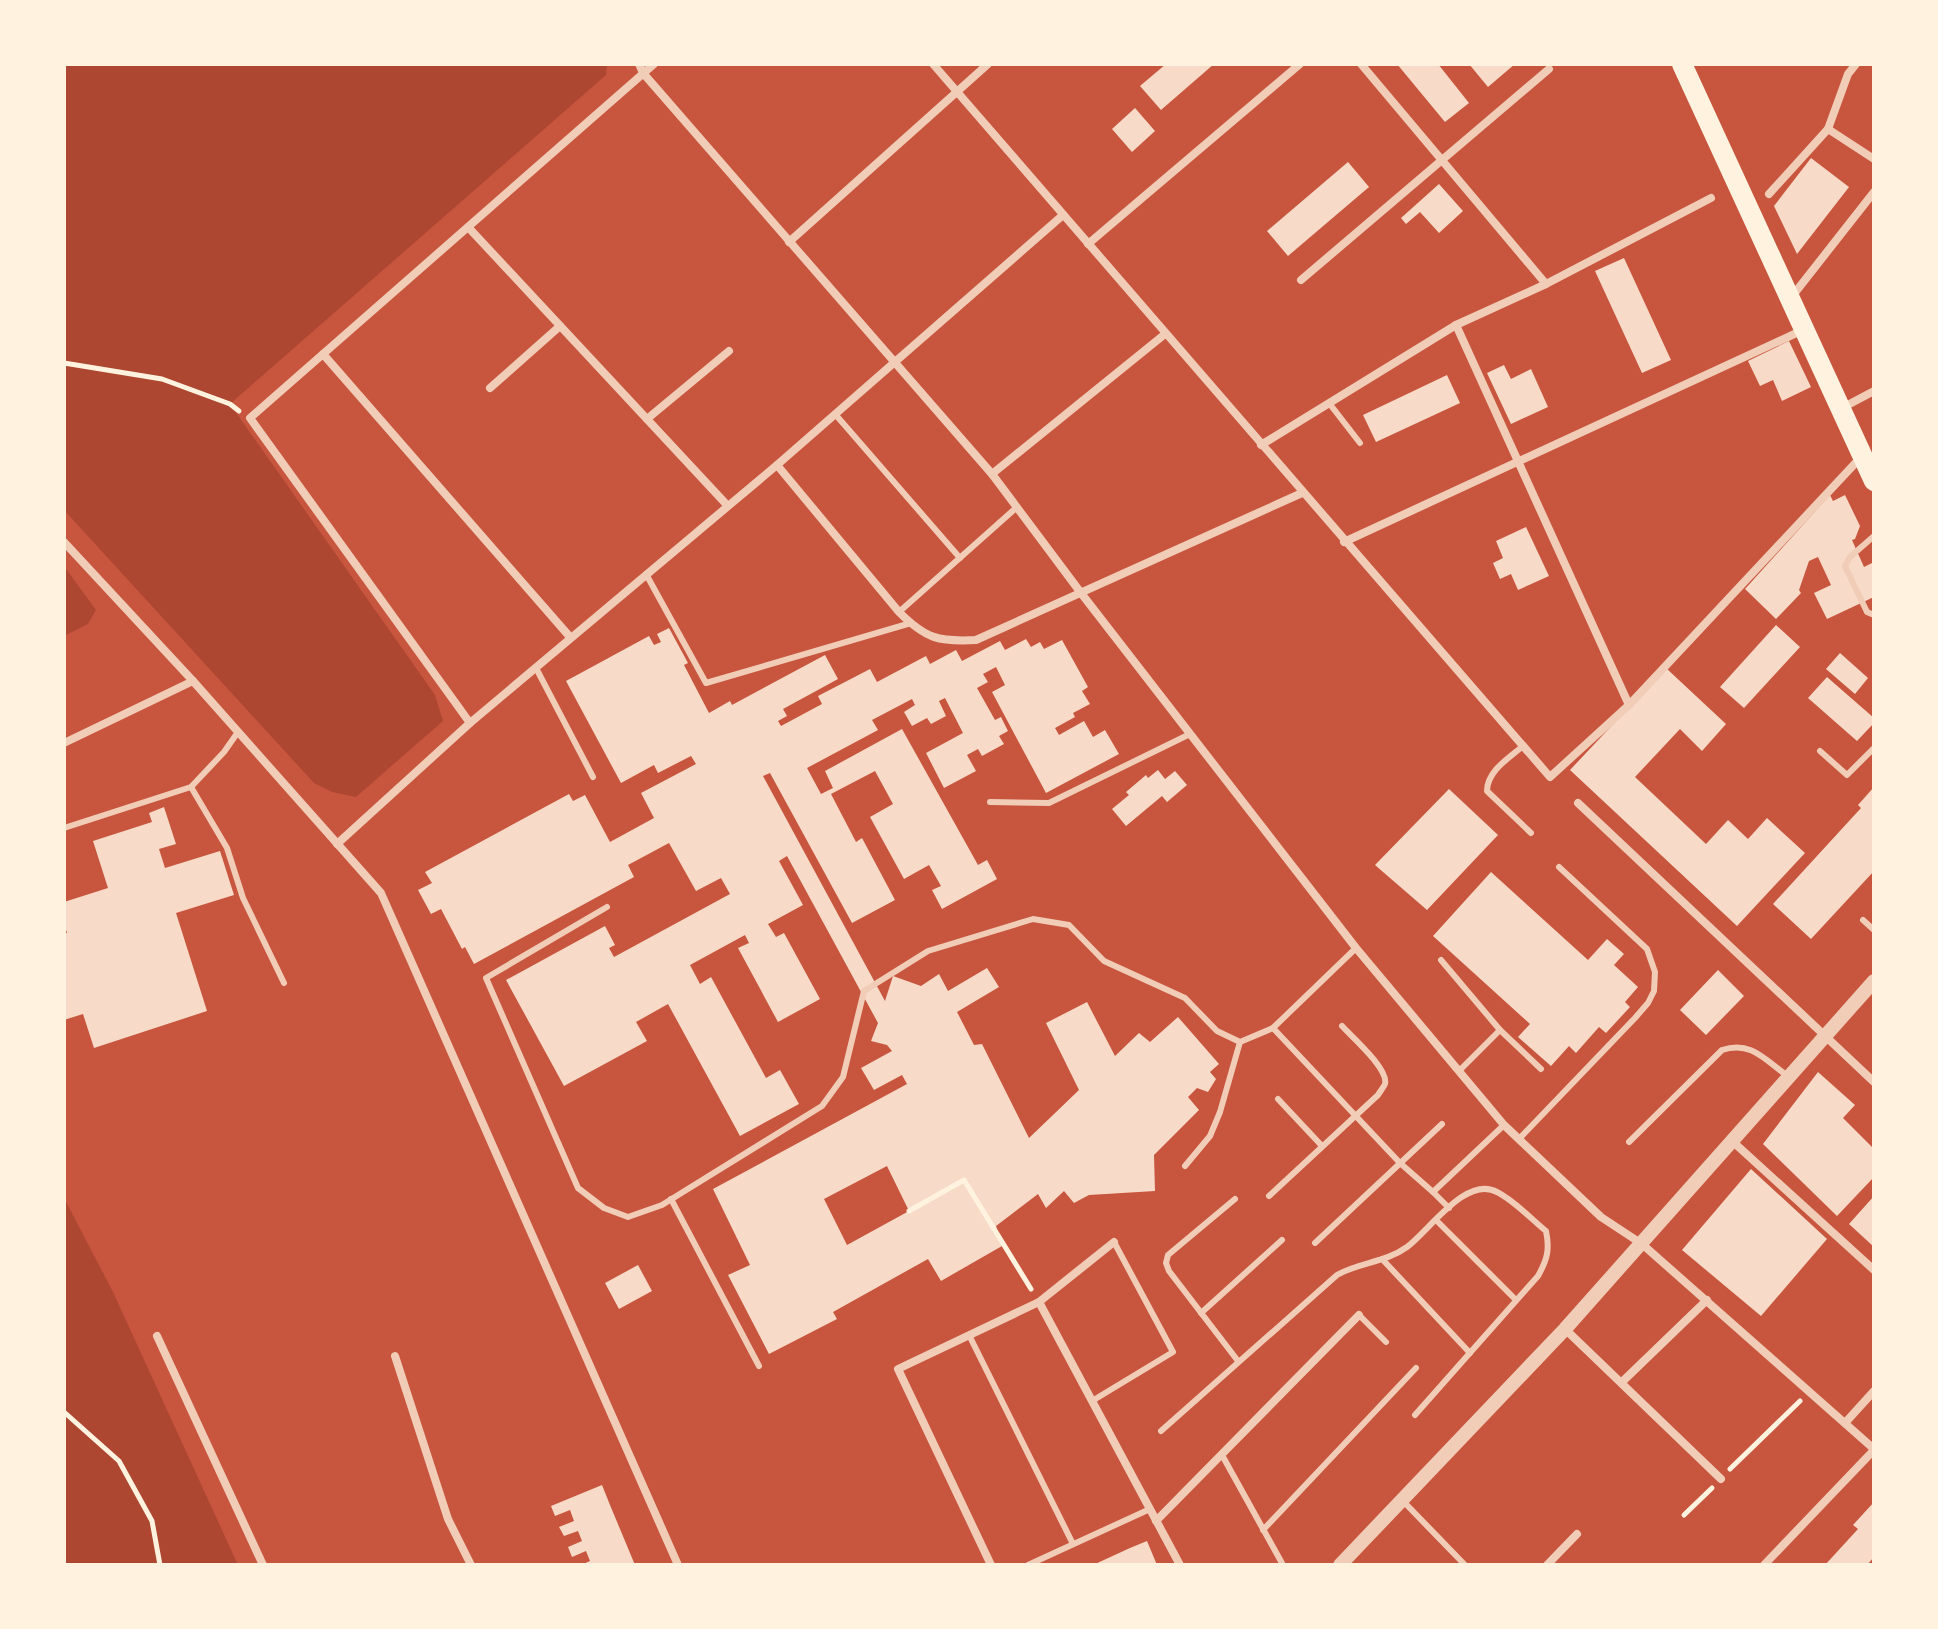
<svg xmlns="http://www.w3.org/2000/svg" width="1938" height="1629" viewBox="0 0 1938 1629" font-family="'Archivo Narrow',sans-serif">
<style>
.green{fill:#ae4732}
.building{fill:#f7dbc8;fill-rule:evenodd}
.lines{fill:none;stroke-linecap:round;stroke-linejoin:round}
.path{stroke:#fff3e0;stroke-width:5}
.service{stroke:#f1ccb7;stroke-width:6}
.minor{stroke:#f1ccb7;stroke-width:8}
.tertiary{stroke:#f1ccb7;stroke-width:14}
.primary{stroke:#fff3e0;stroke-width:20}
</style>
<rect width="100%" height="100%" fill="#c8553d"/>
<!-- green -->
<g class="green">
<polygon points="64,64 607,64 606,75 230,404 435,695 443,721 356,797 332,792 314,783 64,510"/>
<polygon points="64,566 96,610 88,624 64,636"/>
<polygon points="64,1198 113,1292 238,1565 64,1565"/>
</g>
<!-- building -->
<g class="building">
<polygon points="1166,64 1214,64 1161,110 1140,86"/>
<polygon points="1397,64 1438,64 1469,103 1445,122"/>
<polygon points="1469,64 1515,64 1488,87"/>
<polygon points="1135,108 1155,131 1132,152 1112,129"/>
<polygon points="1811,158 1849,187 1797,254 1774,206"/>
<polygon points="1348,162 1369,187 1288,256 1267,231"/>
<polygon points="1439,184 1463,211 1439,233 1420,212 1406,224 1401,218"/>
<polygon points="1624,258 1671,360 1642,373 1595,271"/>
<polygon points="1789,341 1811,387 1782,401 1773,380 1760,386 1748,361"/>
<polygon points="1504,365 1511,379 1531,369 1548,407 1511,424 1487,373"/>
<polygon points="1447,375 1460,403 1376,442 1363,415"/>
<polygon points="1830,495 1833,501 1845,495 1860,526 1855,539 1852,540 1864,567 1874,562 1874,597 1827,619 1814,593 1831,585 1818,557 1809,561 1799,590 1801,593 1776,619 1745,589"/>
<polygon points="1526,527 1549,576 1518,590 1511,574 1500,579 1493,563 1503,558 1496,541"/>
<polygon points="1776,625 1800,647 1744,708 1720,687"/>
<path d="M669,628L688,663L684,665L709,713L730,701L732,705L825,655L838,679L783,709L787,716L778,721L781,726L822,704L818,696L870,669L877,682L926,656L930,664L956,650L962,661L1000,641L1005,650L1026,639L1031,647L1040,642L1044,649L1062,640L1088,687L1082,691L1090,704L1073,713L1075,717L1055,728L1059,735L1084,721L1093,737L1105,730L1119,754L1046,793L992,692L1005,685L996,667L983,674L988,682L977,688L995,720L1001,717L1008,731L999,736L1004,744L982,756L978,749L967,755L976,771L944,788L926,753L963,733L945,698L939,701L946,716L931,724L927,718L912,726L904,712L915,705L912,699L872,720L878,730L807,768L821,794L833,788L825,771L902,729L978,865L987,860L997,879L942,909L932,890L941,886L929,865L904,879L870,817L893,804L875,771L831,794L856,842L862,838L895,900L852,923L770,773L763,776L885,1001L893,976L921,986L939,974L948,991L987,968L999,987L957,1012L974,1045L982,1044L1029,1138L1079,1090L1046,1023L1087,1002L1115,1056L1139,1033L1150,1042L1178,1017L1219,1064L1210,1072L1216,1079L1208,1092L1197,1088L1188,1097L1199,1110L1154,1155L1155,1191L1089,1195L1074,1203L1064,1191L1046,1208L1038,1194L996,1226L1002,1246L941,1281L928,1259L833,1312L837,1319L769,1354L728,1275L750,1265L713,1189L907,1084L902,1075L874,1090L861,1068L892,1051L887,1045L871,1041L878,1023L787,856L779,861L803,905L768,924L776,937L784,933L820,999L778,1022L738,948L749,943L745,935L690,965L700,984L711,977L766,1078L780,1070L799,1104L740,1136L668,1004L636,1022L647,1041L564,1086L506,980L605,926L615,945L609,948L614,957L730,894L721,878L696,891L669,843L628,865L634,877L474,964L465,947L462,949L441,909L431,914L418,890L432,883L425,872L569,794L573,801L585,795L610,842L654,818L641,793L696,764L691,756L658,773L654,765L621,783L566,681L649,636L654,645L661,642L657,634ZM887,1166L909,1211L847,1245L824,1199Z"/>
<polygon points="1840,653 1868,678 1855,694 1826,669"/>
<polygon points="1666,668 1726,724 1702,751 1680,729 1635,777 1706,844 1728,820 1748,839 1767,818 1805,853 1737,926 1570,770"/>
<polygon points="1827,677 1874,718 1874,723 1857,741 1808,698"/>
<polygon points="1158,770 1165,779 1175,771 1187,785 1167,802 1162,796 1126,826 1112,809 1129,795 1126,792 1146,775 1148,778"/>
<polygon points="1874,787 1874,871 1811,939 1773,904 1861,808 1858,805"/>
<polygon points="1449,789 1498,835 1427,910 1375,865"/>
<polygon points="164,807 176,844 159,849 165,868 220,851 234,895 176,913 207,1011 94,1048 83,1014 64,1020 64,934 67,933 64,923 64,902 108,888 93,841 152,822 149,813"/>
<polygon points="1491,872 1588,960 1607,939 1624,954 1614,965 1638,987 1625,1002 1630,1007 1606,1033 1599,1027 1576,1053 1569,1046 1551,1066 1518,1037 1530,1024 1433,936"/>
<polygon points="1718,970 1744,996 1706,1035 1680,1010"/>
<polygon points="1818,1072 1855,1105 1843,1118 1874,1149 1874,1177 1837,1216 1763,1144"/>
<polygon points="1751,1169 1827,1239 1761,1316 1682,1250"/>
<polygon points="1874,1196 1874,1247 1849,1224"/>
<polygon points="638,1265 652,1291 619,1309 605,1283"/>
<polygon points="602,1485 610,1505 635,1565 581,1565 590,1561 586,1551 572,1557 568,1547 582,1541 578,1531 564,1536 559,1527 574,1521 570,1510 555,1516 551,1506"/>
<polygon points="1874,1502 1874,1557 1867,1565 1825,1565 1858,1529 1853,1525"/>
<polygon points="1147,1541 1157,1565 1093,1565 1130,1548"/>
</g>
<g class="lines">
<!-- path -->
<g class="path">
<polyline points="64,363 162,379 230,404 239,411"/>
<polyline points="909,1211 964,1180 1031,1289"/>
<polyline points="64,1412 119,1461 152,1521 160,1565"/>
<polyline points="1730,1469 1800,1401"/>
<polyline points="1684,1515 1712,1488"/>
</g>
<!-- service -->
<g class="service">
<polyline points="1329,403 1360,443"/>
<polyline points="835,414 960,558"/>
<polyline points="1874,536 1850,557 1845,566 1867,612 1874,615"/>
<polyline points="646,574 706,683 911,623"/>
<polyline points="899,612 1017,507"/>
<polyline points="536,668 593,777"/>
<path d="M1523,746C1509,758 1487,771 1487,791L1531,833"/>
<polyline points="1820,751 1847,775 1874,748"/>
<polyline points="191,787 227,848 243,898 284,983"/>
<polyline points="990,802 1049,803 1190,734"/>
<polyline points="64,828 191,787 224,752 238,732"/>
<polyline points="607,907 486,978 578,1188 604,1208 628,1217 662,1205 822,1106 843,1077 864,991 928,951 1033,919 1069,925 1104,961 1185,998 1217,1031 1240,1042 1273,1028 1356,948"/>
<polyline points="1863,920 1874,930"/>
<polyline points="1441,960 1500,1030 1541,1069"/>
<polyline points="1273,1028 1400,1163 1433,1192 1504,1125"/>
<polyline points="1459,1071 1500,1030"/>
<polyline points="1278,1099 1322,1146"/>
<polyline points="1519,1139 1635,1018 1648,1003 1654,991 1655,972 1647,949 1559,867"/>
<path d="M1629,1142L1722,1050C1751,1040 1765,1060 1789,1077"/>
<polyline points="1185,1166 1210,1136 1220,1112 1240,1042"/>
<polyline points="1433,1192 1449,1208"/>
<path d="M1269,1196L1378,1095C1379,1093 1385,1085 1385,1084C1389,1069 1352,1037 1342,1026"/>
<polyline points="671,1199 759,1366"/>
<polyline points="1235,1199 1168,1255 1166,1263 1169,1271 1238,1361"/>
<polyline points="1436,1220 1516,1300"/>
<polyline points="1315,1243 1442,1124"/>
<polyline points="1383,1260 1470,1353"/>
<polyline points="1201,1313 1282,1240"/>
<polyline points="1359,1315 1386,1342"/>
<polyline points="970,1337 1073,1544"/>
<polyline points="1092,1401 1173,1352 1114,1242"/>
<path d="M1161,1431L1337,1275C1359,1262 1385,1263 1407,1247C1429,1231 1466,1175 1497,1192C1515,1201 1531,1219 1546,1231C1550,1250 1547,1260 1538,1276L1415,1415"/>
<polyline points="1222,1455 1283,1565"/>
<polyline points="1402,1500 1465,1565"/>
<polyline points="1263,1530 1416,1368"/>
<polyline points="1028,1565 1150,1509"/>
</g>
<!-- minor -->
<g class="minor">
<polyline points="639,64 643,73 992,474 1081,593 1356,948 1504,1125 1601,1217 1642,1244 1874,1449"/>
<polyline points="933,64 1550,777 1629,705 1862,456"/>
<polyline points="1361,64 1546,284"/>
<polyline points="1828,129 1874,159"/>
<polyline points="1769,194 1828,129 1848,74 1856,64"/>
<polyline points="468,227 727,505"/>
<polyline points="789,242 988,64"/>
<polyline points="1088,244 1300,64"/>
<polyline points="1301,280 1549,69"/>
<polyline points="1790,299 1874,192"/>
<polyline points="1456,325 1629,705"/>
<polyline points="323,354 570,637"/>
<polyline points="490,388 560,326"/>
<polyline points="1842,408 1874,391"/>
<polyline points="647,419 729,351"/>
<polyline points="1261,445 1456,325 1546,284 1711,198"/>
<path d="M777,465L899,612C926,639 939,642 976,640L1302,493"/>
<polyline points="992,474 1165,334"/>
<polyline points="64,542 193,681 381,893 678,1565"/>
<polyline points="1344,542 1803,330"/>
<polyline points="470,723 250,418 654,64"/>
<polyline points="64,743 193,681"/>
<polyline points="1578,803 1874,1082"/>
<polyline points="337,844 470,723 777,465 1063,215"/>
<polyline points="1731,1140 1874,1270"/>
<polyline points="1039,1302 1180,1565"/>
<polyline points="1565,1329 1721,1479"/>
<polyline points="157,1336 263,1565"/>
<polyline points="395,1356 448,1519 471,1565"/>
<polyline points="1622,1382 1707,1300"/>
<polyline points="1845,1423 1874,1391"/>
<polyline points="1156,1521 1359,1315"/>
<polyline points="991,1565 898,1369 1039,1302 1114,1242"/>
<polyline points="1547,1565 1577,1534"/>
<polyline points="1764,1565 1874,1450"/>
</g>
<!-- tertiary -->
<polyline class="tertiary" points="1340,1565 1565,1329 1874,981"/>
<!-- primary -->
<polyline class="primary" points="1682,64 1874,481"/>
</g>
<!-- border -->
<rect width="1938" height="1629" fill="none" stroke="#fff3e0" stroke-width="132"/>
</svg>
